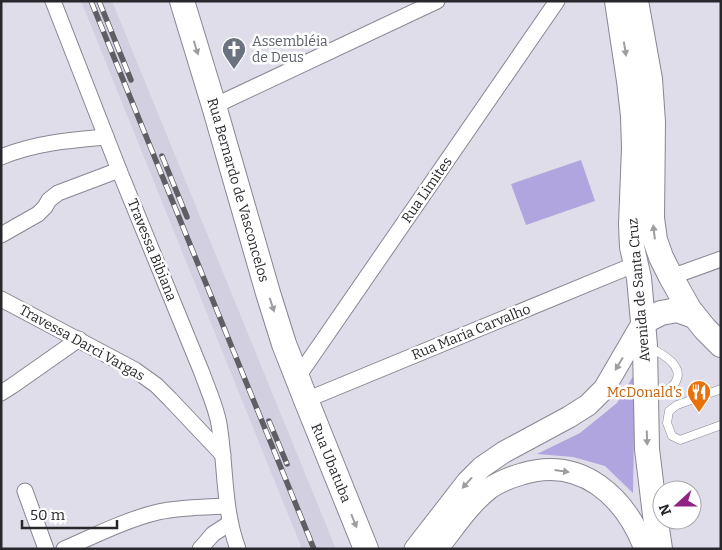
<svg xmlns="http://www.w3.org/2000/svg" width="722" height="550" viewBox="0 0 722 550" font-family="Bitter,serif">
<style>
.built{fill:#d2cfe1}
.green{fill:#b0a5de}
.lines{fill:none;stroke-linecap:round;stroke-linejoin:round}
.service-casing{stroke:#888691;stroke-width:9}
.minor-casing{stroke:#888691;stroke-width:17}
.secondary-casing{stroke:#888691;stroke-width:23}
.primary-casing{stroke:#888691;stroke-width:26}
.service{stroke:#fff;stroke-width:8}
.minor{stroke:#fff;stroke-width:15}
.secondary{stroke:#fff;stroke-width:21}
.primary{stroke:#fff;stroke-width:24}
.rail-casing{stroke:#5f5e65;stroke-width:5.5}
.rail{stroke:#fff;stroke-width:4;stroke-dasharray:11;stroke-linecap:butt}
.oneway{fill:#9e9ea0}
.labels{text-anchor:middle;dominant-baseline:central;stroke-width:5;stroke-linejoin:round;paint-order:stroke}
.worship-label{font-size:14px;fill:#5b616d;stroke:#fff;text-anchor:start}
.street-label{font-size:14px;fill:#28282c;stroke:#fff}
.food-label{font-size:14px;fill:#c56008;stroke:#fff;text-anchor:end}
</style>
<rect width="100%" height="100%" fill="#dfddea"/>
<!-- built -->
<polygon class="built" points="81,1 112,1 336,549 302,549"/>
<!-- green -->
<g class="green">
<polygon points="581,160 595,201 526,225 511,184"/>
<polygon points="635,373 633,493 605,466 573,457 537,454 580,433 617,403"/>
</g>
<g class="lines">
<!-- service casing -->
<g class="service-casing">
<g id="service">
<path d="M650,348C661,353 686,366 675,383C670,390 658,394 650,398"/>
<polyline points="721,389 677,405 669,411 667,423 672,436 680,440 721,425"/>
</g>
</g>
<!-- minor casing -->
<g class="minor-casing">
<g id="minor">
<path d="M53,1L119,170L202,373C208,390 216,407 219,424C226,466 223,509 238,549"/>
<polyline points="214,106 437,1"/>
<path d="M1,157C35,143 70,140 106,137"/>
<polyline points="1,235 38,214 45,207 49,200 58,193 119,170"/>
<polyline points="671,277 721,259"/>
<polyline points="1,299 135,370 156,385 170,399 223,455"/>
<polyline points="297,378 557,1"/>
<polyline points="1,393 12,386 79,339"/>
<polyline points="306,400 636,264"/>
<polyline points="25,491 46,549"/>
<path d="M64,549C94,536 125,520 158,512C180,507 204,507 227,506"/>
<polyline points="200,549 213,534 230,523"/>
</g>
</g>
<!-- secondary casing -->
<g class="secondary-casing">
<g id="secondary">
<polyline points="415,549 467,482 482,467 504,452 569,417 588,405 604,389 643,322"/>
<path d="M437,549C454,528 469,504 490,488C499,482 511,477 522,474C581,456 625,496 645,549"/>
</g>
</g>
<!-- primary casing -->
<g class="primary-casing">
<g id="primary">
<polyline points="182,1 214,106 268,293 284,344 306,400 366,549"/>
<polyline points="617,1 629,81 633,116 634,148 631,225 632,247 639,278 643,322 645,346 647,449 655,515 660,549"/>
<polyline points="636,1 650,79 653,122 652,218 655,240 661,257 671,277 689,309 705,329 721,345"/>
<polyline points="643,322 661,313 677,310 694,316"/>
</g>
</g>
<!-- service -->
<use href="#service" class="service"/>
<!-- minor -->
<use href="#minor" class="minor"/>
<!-- secondary -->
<use href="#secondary" class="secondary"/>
<!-- primary -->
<use href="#primary" class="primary"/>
<!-- rail casing -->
<g class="rail-casing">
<g id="rail">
<polyline points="91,1 314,549"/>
<polyline points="99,1 131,80"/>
<polyline points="162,156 187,217"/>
<polyline points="269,421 287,464"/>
</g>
</g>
<!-- rail -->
<use href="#rail" class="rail"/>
</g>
<!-- one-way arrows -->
<defs><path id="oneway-solid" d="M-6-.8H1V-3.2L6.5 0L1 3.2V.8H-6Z" transform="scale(1.25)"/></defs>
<g class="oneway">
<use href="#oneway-solid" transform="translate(196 48) rotate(73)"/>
<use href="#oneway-solid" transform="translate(625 49) rotate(81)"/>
<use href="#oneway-solid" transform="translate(654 232) rotate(-97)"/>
<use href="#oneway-solid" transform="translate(272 305) rotate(72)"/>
<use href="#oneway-solid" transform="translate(619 364) rotate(121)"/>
<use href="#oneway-solid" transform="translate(647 438) rotate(88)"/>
<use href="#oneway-solid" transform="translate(562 471) rotate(8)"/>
<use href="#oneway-solid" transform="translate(467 483) rotate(132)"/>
<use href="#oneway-solid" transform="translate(354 521) rotate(68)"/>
</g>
<!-- icons -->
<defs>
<g id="church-pin" transform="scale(1.25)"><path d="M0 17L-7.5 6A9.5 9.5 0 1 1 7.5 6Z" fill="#6b7280" stroke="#fff"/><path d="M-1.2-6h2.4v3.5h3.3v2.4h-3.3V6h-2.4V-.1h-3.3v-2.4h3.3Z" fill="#fff"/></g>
<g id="restaurant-pin" transform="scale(1.25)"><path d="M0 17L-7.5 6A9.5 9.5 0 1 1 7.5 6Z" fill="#e8710a" stroke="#fff"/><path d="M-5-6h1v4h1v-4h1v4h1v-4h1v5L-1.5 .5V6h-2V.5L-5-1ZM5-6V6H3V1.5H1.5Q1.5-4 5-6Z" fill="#fff"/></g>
</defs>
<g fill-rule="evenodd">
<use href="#church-pin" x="234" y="49"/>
<use href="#restaurant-pin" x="699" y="392"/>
</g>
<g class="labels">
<!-- worship labels -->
<g class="worship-label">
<text x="252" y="41">Assembléia<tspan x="252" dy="16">de Deus</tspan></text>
</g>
<!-- street labels -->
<g class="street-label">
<text transform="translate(238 190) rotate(74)">Rua Bernardo de Vasconcelos</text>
<text transform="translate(427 190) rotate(-55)">Rua Limites</text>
<text transform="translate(152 250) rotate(68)">Travessa Bibiana</text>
<text transform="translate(639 290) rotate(-95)">Avenida de Santa Cruz</text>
<text transform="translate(471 332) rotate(-22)">Rua Maria Carvalho</text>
<text transform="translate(82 343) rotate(29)">Travessa Darci Vargas</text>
<text transform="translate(331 463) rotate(68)">Rua Ubatuba</text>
</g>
<!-- food labels -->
<g class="food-label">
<text x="682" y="392">McDonald's</text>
</g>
</g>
<!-- border -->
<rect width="722" height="550" fill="none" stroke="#28282c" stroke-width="5"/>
<!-- north arrow -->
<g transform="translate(677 505) rotate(249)"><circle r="24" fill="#ffffff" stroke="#a9a9ab"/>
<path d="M0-4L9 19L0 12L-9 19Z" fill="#8e2285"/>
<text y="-8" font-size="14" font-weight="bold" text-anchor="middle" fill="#28282c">N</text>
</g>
<!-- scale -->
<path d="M22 520v8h95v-8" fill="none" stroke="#28282c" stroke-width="2.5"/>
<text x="30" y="520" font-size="15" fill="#28282c" stroke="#ffffff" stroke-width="4" paint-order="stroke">50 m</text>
</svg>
